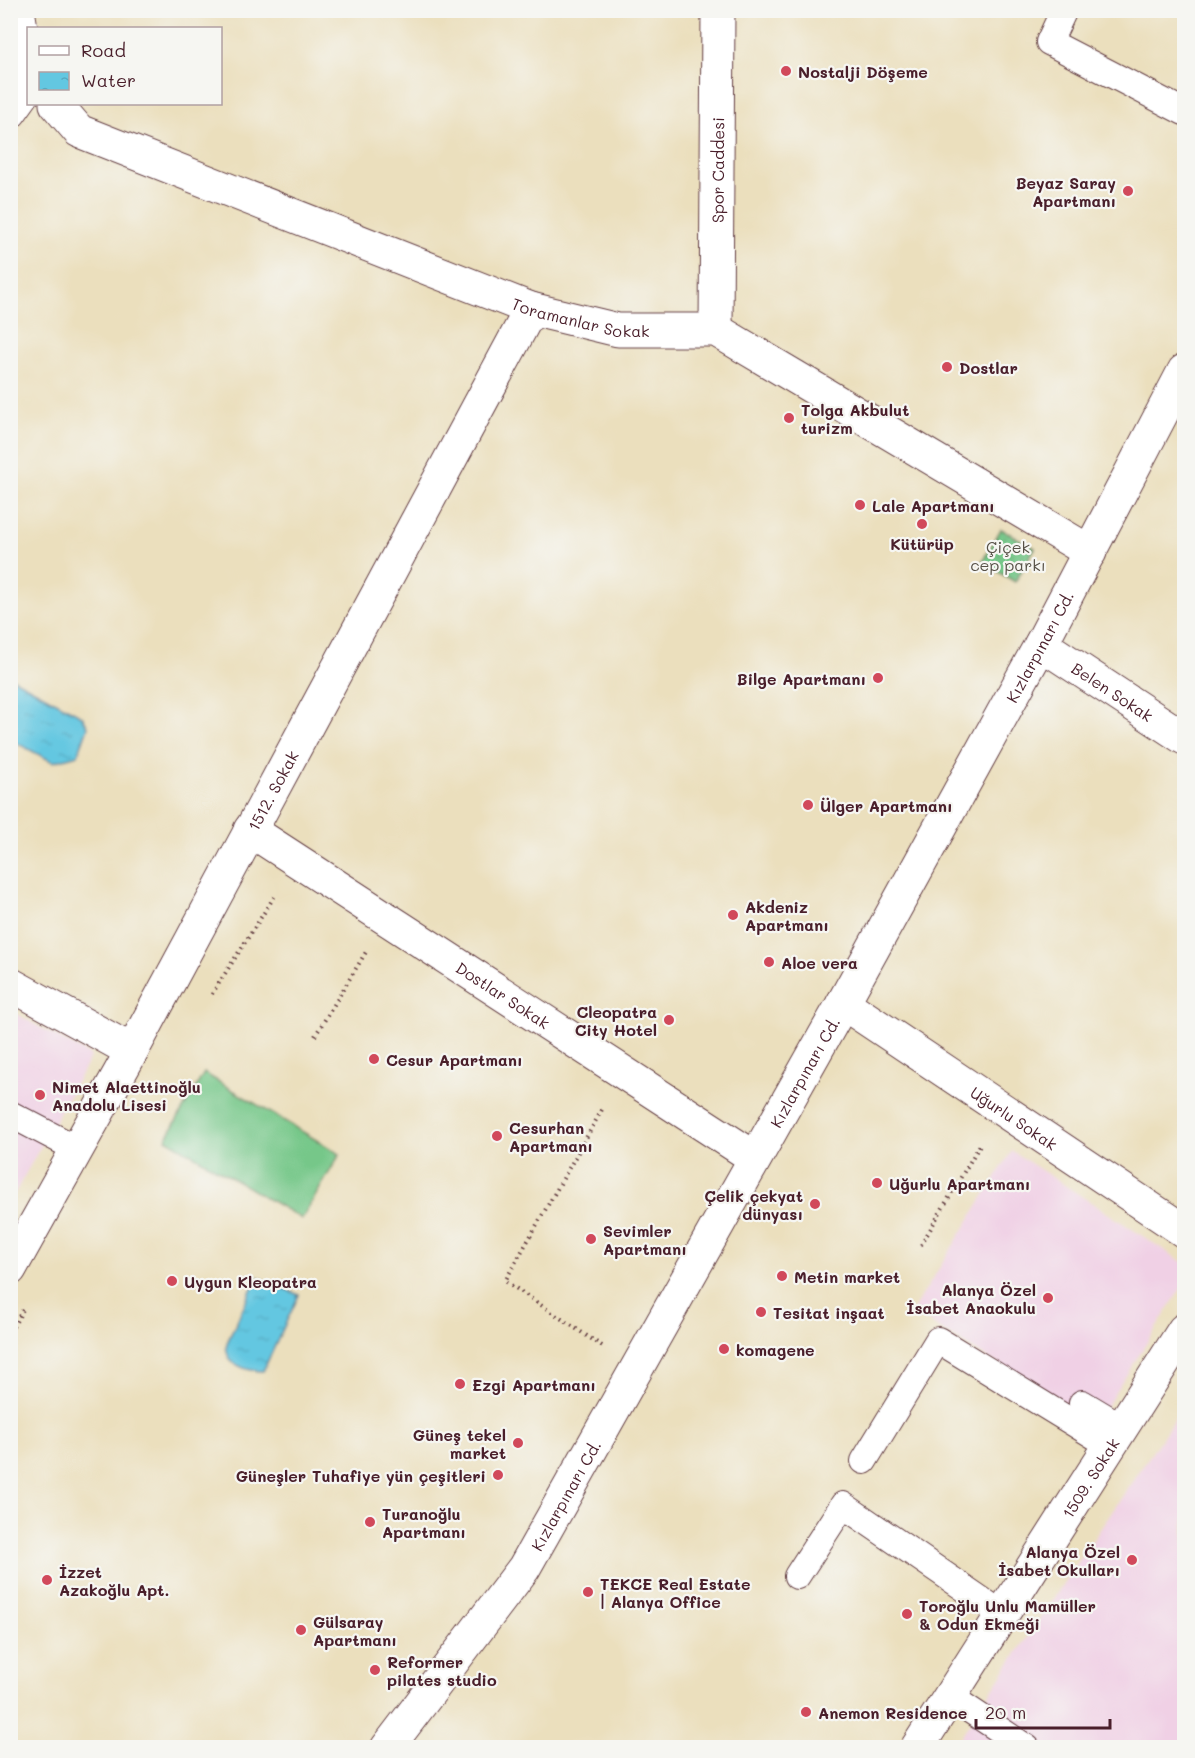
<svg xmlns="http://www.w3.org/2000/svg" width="1195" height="1758" viewBox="0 0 1195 1758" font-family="Mali,sans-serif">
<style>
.built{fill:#f0d0e5}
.park{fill:url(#park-dots);stroke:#60735a;stroke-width:1.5}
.pitch{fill:#76c789;stroke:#60735a;stroke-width:1.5}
.water{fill:url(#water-ripples);stroke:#567386;stroke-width:1.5}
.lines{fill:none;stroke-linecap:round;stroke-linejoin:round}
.service-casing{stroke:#623c41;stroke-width:28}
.minor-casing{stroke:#623c41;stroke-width:35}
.tertiary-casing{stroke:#623c41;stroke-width:35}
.path{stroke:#623c41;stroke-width:4;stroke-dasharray:1.5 4.5;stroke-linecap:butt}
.service{stroke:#fff;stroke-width:26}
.minor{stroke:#fff;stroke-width:33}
.tertiary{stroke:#fff;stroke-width:33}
.poi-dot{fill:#d1495b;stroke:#f6f6f2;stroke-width:2}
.labels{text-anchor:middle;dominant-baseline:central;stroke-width:4.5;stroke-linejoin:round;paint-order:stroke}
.poi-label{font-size:16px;font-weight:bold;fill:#4a1f2b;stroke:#f6f6f2;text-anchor:start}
.street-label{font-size:16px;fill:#4a1f2b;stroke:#f6f6f2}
.park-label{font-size:16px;fill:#575147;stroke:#f6f6f2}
</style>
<defs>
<pattern id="park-dots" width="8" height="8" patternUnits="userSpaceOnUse" patternTransform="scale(1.5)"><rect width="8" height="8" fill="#76c789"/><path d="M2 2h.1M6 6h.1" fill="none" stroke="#68aa76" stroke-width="1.8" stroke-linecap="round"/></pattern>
<pattern id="water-ripples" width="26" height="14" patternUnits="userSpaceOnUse" patternTransform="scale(1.5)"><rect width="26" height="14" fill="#63c7e1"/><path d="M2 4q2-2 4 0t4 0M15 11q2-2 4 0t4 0" fill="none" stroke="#57aac1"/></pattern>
</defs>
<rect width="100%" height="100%" fill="#f6f6f2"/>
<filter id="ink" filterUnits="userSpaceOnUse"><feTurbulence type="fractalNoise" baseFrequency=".0167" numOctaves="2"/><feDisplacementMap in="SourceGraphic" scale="12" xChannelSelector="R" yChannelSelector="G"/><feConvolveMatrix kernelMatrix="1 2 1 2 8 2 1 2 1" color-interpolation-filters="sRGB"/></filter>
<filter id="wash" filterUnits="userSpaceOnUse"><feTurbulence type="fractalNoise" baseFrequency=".008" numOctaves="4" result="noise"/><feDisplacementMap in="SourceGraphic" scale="24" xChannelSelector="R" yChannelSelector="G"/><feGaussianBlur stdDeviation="1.35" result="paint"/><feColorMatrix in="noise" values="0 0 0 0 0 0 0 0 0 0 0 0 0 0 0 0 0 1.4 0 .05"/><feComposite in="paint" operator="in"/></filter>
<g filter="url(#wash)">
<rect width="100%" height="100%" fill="#ebdfbd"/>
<!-- built -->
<g class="built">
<polygon points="11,1011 91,1056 11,1200"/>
<polygon points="1012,1151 1184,1263 1184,1284 1096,1423 912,1312"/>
<polygon points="1184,1405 1184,1747 953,1748 1056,1595"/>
</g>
<!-- park -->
<polygon class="park" points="1001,529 1035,548 1015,582 982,562"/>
<!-- pitch -->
<polygon class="pitch" points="204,1073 340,1154 302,1219 166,1139"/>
<!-- water -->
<g class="water">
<polygon points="10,677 82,716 88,727 78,755 53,762 11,740"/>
<path d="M257,1277L299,1295L263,1371C246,1371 223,1364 227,1343Z"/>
</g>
</g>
<g filter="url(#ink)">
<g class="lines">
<!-- service casing -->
<g class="service-casing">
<g id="service">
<polyline points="1064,10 1049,42 1184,112"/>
<polyline points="10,1114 77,1149"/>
<polyline points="1082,1403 1122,1427"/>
<polyline points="864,1461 938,1340 1111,1446"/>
<polyline points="797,1576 843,1505 1002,1614"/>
<polyline points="949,1696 1027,1748"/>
</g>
</g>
<!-- minor casing -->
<g class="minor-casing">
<g id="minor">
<polyline points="18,10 28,71"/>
<path id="s1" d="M56,104L79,131L531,309L618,330H716L1090,552"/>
<polyline points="10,112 28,87"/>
<path id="s2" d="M1041,644L1184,738"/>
<path id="s3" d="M250,830L755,1158"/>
<polyline points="10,984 132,1051"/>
<path id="s4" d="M843,1003L1184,1231"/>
<path id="s5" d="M10,1269L132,1051L531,309"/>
<path id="s6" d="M387,1748L524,1568L843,1003L1041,644L1184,371"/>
<path id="s7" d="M917,1748L1184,1330"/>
</g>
</g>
<!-- tertiary casing -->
<g class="tertiary-casing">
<g id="tertiary">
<path id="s8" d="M716,330L718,10"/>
</g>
</g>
<!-- path -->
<g class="path">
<polyline points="212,994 276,894"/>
<polyline points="315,1036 366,952"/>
<polyline points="921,1245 981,1143"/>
<polyline points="10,1332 25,1306"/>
<polyline points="602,1346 505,1281 603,1108"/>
</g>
<!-- service -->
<use href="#service" class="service"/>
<!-- minor -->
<use href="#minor" class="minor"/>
<!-- tertiary -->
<use href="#tertiary" class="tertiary"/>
</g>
</g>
<!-- markers -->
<g class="poi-dot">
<circle cx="786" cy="71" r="6"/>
<circle cx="1128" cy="191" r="6"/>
<circle cx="947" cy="367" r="6"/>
<circle cx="789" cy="418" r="6"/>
<circle cx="860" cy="505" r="6"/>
<circle cx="922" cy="524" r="6"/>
<circle cx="878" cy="678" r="6"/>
<circle cx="808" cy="805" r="6"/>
<circle cx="733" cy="915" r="6"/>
<circle cx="769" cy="962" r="6"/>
<circle cx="669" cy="1020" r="6"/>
<circle cx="374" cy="1059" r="6"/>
<circle cx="40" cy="1095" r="6"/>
<circle cx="497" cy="1136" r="6"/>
<circle cx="877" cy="1183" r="6"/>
<circle cx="815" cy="1204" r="6"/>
<circle cx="591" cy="1239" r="6"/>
<circle cx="782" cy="1276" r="6"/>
<circle cx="172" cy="1281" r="6"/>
<circle cx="1048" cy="1298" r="6"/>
<circle cx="761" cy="1312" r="6"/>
<circle cx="724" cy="1349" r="6"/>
<circle cx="460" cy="1384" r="6"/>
<circle cx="518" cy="1443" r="6"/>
<circle cx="498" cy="1475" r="6"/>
<circle cx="370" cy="1522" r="6"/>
<circle cx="1132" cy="1560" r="6"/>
<circle cx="47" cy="1580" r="6"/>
<circle cx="588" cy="1592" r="6"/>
<circle cx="907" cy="1614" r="6"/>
<circle cx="301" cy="1630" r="6"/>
<circle cx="375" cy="1670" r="6"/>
<circle cx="806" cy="1712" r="6"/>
</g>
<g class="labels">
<!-- poi labels -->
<g class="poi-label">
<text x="798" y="71">Nostalji Döşeme</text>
<text x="1116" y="182" text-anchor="end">Beyaz Saray<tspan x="1116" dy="18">Apartmanı</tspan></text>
<text x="959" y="367">Dostlar</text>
<text x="801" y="409">Tolga Akbulut<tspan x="801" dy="18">turizm</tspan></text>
<text x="872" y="505">Lale Apartmanı</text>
<text x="922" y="543" text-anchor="middle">Kütürüp</text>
<text x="866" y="678" text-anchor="end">Bilge Apartmanı</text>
<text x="820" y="805">Ülger Apartmanı</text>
<text x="745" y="906">Akdeniz<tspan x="745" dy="18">Apartmanı</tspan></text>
<text x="781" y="962">Aloe vera</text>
<text x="657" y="1011" text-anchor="end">Cleopatra<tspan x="657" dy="18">City Hotel</tspan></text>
<text x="386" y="1059">Cesur Apartmanı</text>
<text x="52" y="1086">Nimet Alaettinoğlu<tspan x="52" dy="18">Anadolu Lisesi</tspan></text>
<text x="509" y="1127">Cesurhan<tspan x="509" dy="18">Apartmanı</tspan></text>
<text x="889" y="1183">Uğurlu Apartmanı</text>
<text x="803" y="1195" text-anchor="end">Çelik çekyat<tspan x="803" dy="18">dünyası</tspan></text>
<text x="603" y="1230">Sevimler<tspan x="603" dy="18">Apartmanı</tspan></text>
<text x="794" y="1276">Metin market</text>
<text x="184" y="1281">Uygun Kleopatra</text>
<text x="1036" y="1289" text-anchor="end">Alanya Özel<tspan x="1036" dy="18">İsabet Anaokulu</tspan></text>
<text x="773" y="1312">Tesitat inşaat</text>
<text x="736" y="1349">komagene</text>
<text x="472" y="1384">Ezgi Apartmanı</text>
<text x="506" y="1434" text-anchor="end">Güneş tekel<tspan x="506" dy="18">market</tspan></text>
<text x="486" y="1475" text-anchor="end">Güneşler Tuhafiye yün çeşitleri</text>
<text x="382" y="1513">Turanoğlu<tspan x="382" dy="18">Apartmanı</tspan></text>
<text x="1120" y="1551" text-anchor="end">Alanya Özel<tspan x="1120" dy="18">İsabet Okulları</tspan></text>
<text x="59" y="1571">İzzet<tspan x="59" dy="18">Azakoğlu Apt.</tspan></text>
<text x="600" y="1583">TEKCE Real Estate<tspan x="600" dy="18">| Alanya Office</tspan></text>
<text x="919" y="1605">Toroğlu Unlu Mamüller<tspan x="919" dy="18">&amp; Odun Ekmeği</tspan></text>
<text x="313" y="1621">Gülsaray<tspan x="313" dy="18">Apartmanı</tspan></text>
<text x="387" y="1661">Reformer<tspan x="387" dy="18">pilates studio</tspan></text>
<text x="818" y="1712">Anemon Residence</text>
</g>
<!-- street labels -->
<g class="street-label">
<text stroke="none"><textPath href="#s8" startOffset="160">Spor Caddesi</textPath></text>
<text stroke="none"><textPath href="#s1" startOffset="572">Toramanlar Sokak</textPath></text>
<text stroke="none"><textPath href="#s6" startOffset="1282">Kızlarpınarı Cd.</textPath></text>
<text stroke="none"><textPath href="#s2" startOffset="86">Belen Sokak</textPath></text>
<text stroke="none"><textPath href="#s5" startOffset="546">1512. Sokak</textPath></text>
<text stroke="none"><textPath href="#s3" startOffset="302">Dostlar Sokak</textPath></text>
<text stroke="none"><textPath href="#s6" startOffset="796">Kızlarpınarı Cd.</textPath></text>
<text stroke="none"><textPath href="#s4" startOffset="206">Uğurlu Sokak</textPath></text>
<text stroke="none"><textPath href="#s7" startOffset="321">1509. Sokak</textPath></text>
<text stroke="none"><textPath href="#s6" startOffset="310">Kızlarpınarı Cd.</textPath></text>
</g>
<!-- park labels -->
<g class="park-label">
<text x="1008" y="546">Çiçek<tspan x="1008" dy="18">cep parkı</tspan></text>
</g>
</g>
<!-- margin -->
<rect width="1195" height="1758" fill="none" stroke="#f6f6f2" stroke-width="36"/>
<!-- legend -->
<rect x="27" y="27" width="195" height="78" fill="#f6f6f2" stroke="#b1a0a2" stroke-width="1.5"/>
<rect x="39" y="46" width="30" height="9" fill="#ffffff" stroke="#b1a0a2" stroke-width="1.5"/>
<text x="81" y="57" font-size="18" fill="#4a1f2b">Road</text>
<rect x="39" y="72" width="30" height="18" fill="url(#water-ripples)" stroke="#b1a0a2" stroke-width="1.5"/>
<text x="81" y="87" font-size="18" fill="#4a1f2b">Water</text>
<!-- scale -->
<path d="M976 1719v9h134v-9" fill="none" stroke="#4a1f2b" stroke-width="3"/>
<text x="985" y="1719" font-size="18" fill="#4a1f2b" stroke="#f6f6f2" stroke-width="4.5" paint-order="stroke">20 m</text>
</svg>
